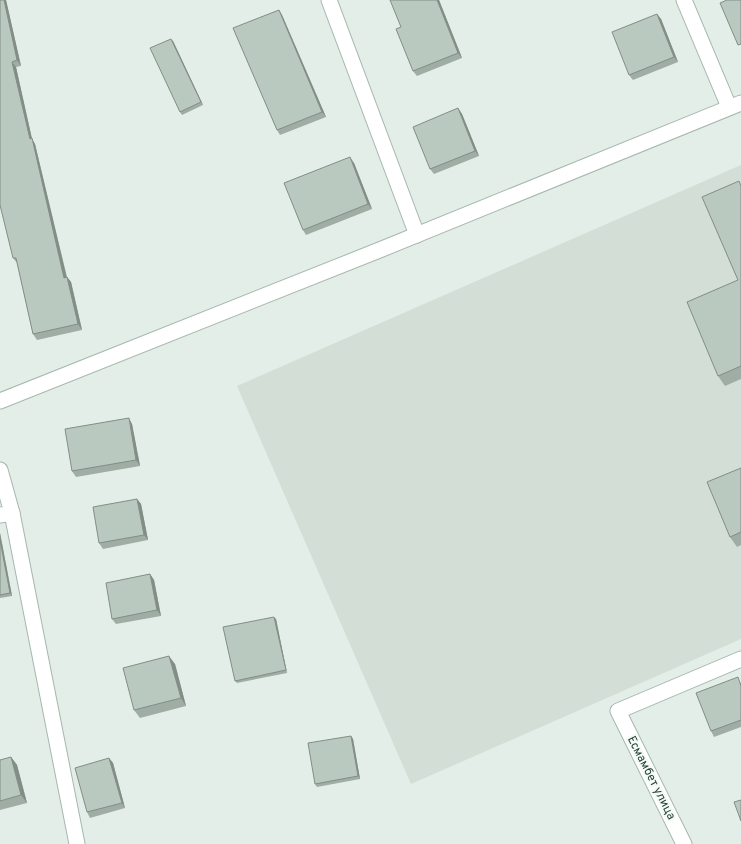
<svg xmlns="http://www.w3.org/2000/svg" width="741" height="844" viewBox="0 0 741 844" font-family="Overpass,sans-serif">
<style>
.built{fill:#d2ded6}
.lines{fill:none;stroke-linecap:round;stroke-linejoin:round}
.minor-casing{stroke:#a6b7ae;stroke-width:17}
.minor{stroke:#fff;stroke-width:15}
.wall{fill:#9fada5}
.shaded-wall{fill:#828d86}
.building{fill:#b9c9c0;stroke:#828d86}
.labels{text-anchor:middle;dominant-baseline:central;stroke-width:4.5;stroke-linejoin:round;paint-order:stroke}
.street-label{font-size:12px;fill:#224132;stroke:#f5faf7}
</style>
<rect width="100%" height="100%" fill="#e4eee8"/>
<!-- built -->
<polygon class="built" points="741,165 741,639 411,784 237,386"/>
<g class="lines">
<!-- minor casing -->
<g class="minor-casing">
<g id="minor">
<polyline points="329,0 417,235"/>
<polyline points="684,0 729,107"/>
<polyline points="0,401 382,249 741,103"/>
<polyline points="0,470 12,513 0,515"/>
<polyline points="12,513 77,844"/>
<polyline points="684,844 618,711 741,659"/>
</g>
</g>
<!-- minor -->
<use href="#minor" class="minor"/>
</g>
<!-- wall -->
<g class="wall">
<polygon points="0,0 6,0 21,66 16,67 32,139 35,144 67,277 71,282 82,330 37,340 33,334 17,263 13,258"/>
<polygon points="439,0 462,58 417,76 413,71"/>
<polygon points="279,10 282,15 326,117 280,135 277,130"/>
<polygon points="657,14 661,19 678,62 633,80 629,75"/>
<polygon points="173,41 203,105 182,115 180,112"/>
<polygon points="458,108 462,114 479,156 434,174 430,169"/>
<polygon points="354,163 372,209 306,235 303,230"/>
<polygon points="741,184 741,379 725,386 718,376 738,280"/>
<polygon points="132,424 140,466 76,477 72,471"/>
<polygon points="741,468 741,545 737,547 730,537"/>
<polygon points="137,499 141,504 148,540 103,549 99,543"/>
<polygon points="0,533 12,596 0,598"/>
<polygon points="150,574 154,580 161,616 116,624 112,619"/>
<polygon points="276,619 287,673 237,683 235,681"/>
<polygon points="175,664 186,706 140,718 134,710"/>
<polygon points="741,682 741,727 714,737 711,731"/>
<polygon points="351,736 353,739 360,779 317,787 315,784"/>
<polygon points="11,757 17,765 27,803 0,810 0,760"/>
<polygon points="109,758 113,763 125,808 90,818 87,812"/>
</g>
<!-- shaded-wall -->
<g class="shaded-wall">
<polygon points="4,0 6,0 21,66 17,60"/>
<polygon points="437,0 439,0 462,58 458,53"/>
<polygon points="279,10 282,15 326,117 322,112"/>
<polygon points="657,14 661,19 678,62 674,57"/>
<polygon points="171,39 173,41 203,105 201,102"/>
<polygon points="12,62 16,67 32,139 35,144 68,283 64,278 30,139"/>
<polygon points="458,108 462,114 479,156 475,151"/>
<polygon points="350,157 354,163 372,209 368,204"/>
<polygon points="67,277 71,282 82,330 78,324"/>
<polygon points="129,418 132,424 140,466 136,460"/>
<polygon points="137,499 141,504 148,540 144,535"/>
<polygon points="0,533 12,596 10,593 0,540"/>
<polygon points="150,574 154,580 161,616 157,610"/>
<polygon points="274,617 276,619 287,673 286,670"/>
<polygon points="169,656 175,664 186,706 181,698"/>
<polygon points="351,736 353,739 360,779 358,776"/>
<polygon points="11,757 17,765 27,803 21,795"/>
<polygon points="109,758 113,763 125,808 122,803"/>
</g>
<!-- building -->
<g class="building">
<polygon points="0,0 4,0 17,60 12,62 30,139 32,138 64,278 67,277 78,324 33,334 16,258 13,258 0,205"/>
<polygon points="390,0 437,0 458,53 413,71 396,29 401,27"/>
<polygon points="727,0 741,0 741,44 738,45 720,3"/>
<polygon points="279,10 322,112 277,130 233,28"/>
<polygon points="657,14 674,57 629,75 612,32"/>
<polygon points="171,39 201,102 180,112 150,48"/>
<polygon points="458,108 475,151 430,169 413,127"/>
<polygon points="350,157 368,204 303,230 284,183"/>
<polygon points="739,181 741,186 741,366 718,376 687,302 738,280 702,197"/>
<polygon points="129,418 136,460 72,471 65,429"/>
<polygon points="741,468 741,532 730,537 707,482"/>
<polygon points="137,499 144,535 99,543 93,507"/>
<polygon points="0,540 10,593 0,595"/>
<polygon points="150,574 157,610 112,619 106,583"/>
<polygon points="274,617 286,670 235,681 223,627"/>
<polygon points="169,656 181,698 134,710 123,668"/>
<polygon points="738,677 741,686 741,720 711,731 696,693"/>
<polygon points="351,736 358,776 315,784 308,743"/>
<polygon points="11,757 21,795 0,801 0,760"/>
<polygon points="109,758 122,803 87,812 75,768"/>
<polygon points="741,800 741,821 734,802"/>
</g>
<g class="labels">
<!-- street labels -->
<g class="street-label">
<text transform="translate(651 778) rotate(63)">Есмамбет улица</text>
</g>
</g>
</svg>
